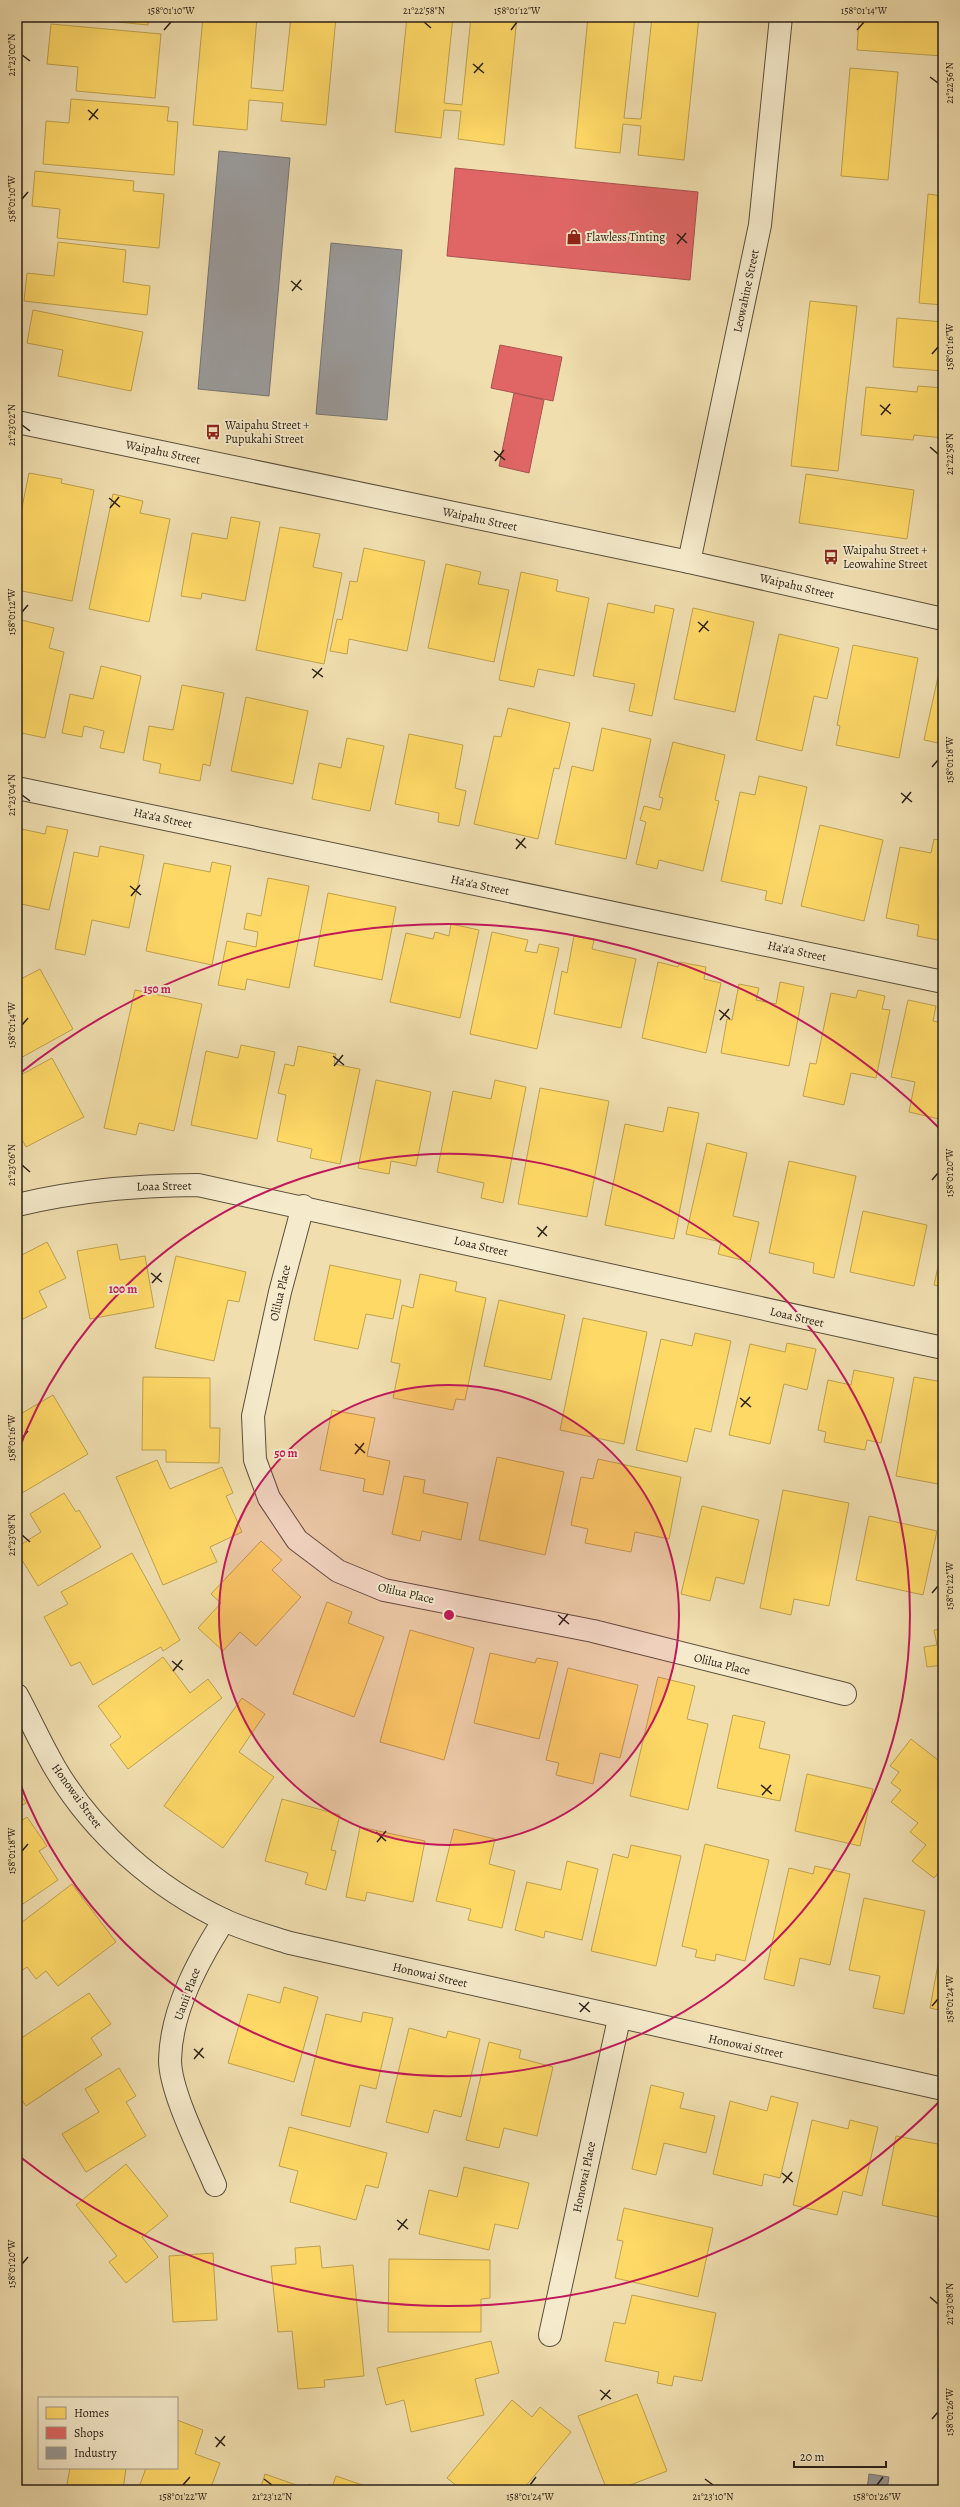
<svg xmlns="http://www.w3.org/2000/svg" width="960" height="2507" viewBox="0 0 960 2507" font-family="Alegreya,serif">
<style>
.homes{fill:#ffd966;stroke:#bfa24e}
.shops{fill:#e06666;stroke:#a9514e}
.industry{fill:#999;stroke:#787572}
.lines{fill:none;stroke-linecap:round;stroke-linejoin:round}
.minor-casing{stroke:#5c503c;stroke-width:24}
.minor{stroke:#f5eacb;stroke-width:22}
.ticks{fill:none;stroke:#2a2016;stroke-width:1.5}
.ring{fill:none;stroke:#c2185b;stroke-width:2}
.labels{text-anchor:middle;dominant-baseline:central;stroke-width:4;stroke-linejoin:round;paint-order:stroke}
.poi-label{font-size:12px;fill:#2a2016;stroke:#f5eacb;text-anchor:start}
.street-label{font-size:12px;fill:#2a2016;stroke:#f5eacb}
.centre{fill:#c2185b;stroke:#f5eacb;stroke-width:2}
.ring-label{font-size:12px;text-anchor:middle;font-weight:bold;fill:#c2185b;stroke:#f5eacb;stroke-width:4;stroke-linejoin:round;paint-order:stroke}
.neatline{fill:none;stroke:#2a2016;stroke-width:1.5}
.ticks-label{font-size:10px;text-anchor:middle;fill:#2a2016}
</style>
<rect width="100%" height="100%" fill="#f0deaf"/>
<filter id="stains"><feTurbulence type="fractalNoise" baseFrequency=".005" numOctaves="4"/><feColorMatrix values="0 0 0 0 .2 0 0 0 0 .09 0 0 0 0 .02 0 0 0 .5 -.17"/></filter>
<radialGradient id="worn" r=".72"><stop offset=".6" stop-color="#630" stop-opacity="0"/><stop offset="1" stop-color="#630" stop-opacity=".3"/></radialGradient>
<!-- homes -->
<g class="homes">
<polygon points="88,17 149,17 148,25 88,19"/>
<polygon points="203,17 257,17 251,88 283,91 291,17 336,17 326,125 281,121 283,103 249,100 247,130 193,125"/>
<polygon points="407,17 453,17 444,103 462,105 471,17 517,17 504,145 458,139 461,111 444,110 441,138 395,132"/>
<polygon points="588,17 635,17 624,118 641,119 652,17 699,17 684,160 638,155 641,126 623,124 620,153 575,148"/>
<polygon points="859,17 943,17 943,56 857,50"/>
<polygon points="51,24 161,34 155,98 76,91 78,67 47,64"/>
<polygon points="850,68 898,72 888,180 841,176"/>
<polygon points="71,99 169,107 167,121 178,122 174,175 43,164 46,121 69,123"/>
<polygon points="35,171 134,181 133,191 164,194 159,248 57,238 60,209 32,206"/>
<polygon points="928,194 943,196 943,305 919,303"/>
<polygon points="58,242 126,250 123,282 150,286 147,315 24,301 27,273 54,276"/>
<polygon points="810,301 857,306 838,471 791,466"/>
<polygon points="33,310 143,332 131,391 58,376 63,350 27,343"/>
<polygon points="897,318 943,322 943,371 893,367"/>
<polygon points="918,386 943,388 943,438 914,435 913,440 861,435 866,387 917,392"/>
<polygon points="29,473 62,479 61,483 94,490 72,601 17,590 17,532"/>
<polygon points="806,474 914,490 907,539 799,523"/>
<polygon points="113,494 143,501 140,513 170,519 149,622 89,609"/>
<polygon points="231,517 260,522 245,601 202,593 201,599 181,596 192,533 227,539"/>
<polygon points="280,527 320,534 313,567 342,573 324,664 256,650"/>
<polygon points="364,548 425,561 407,651 349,639 347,654 330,651 337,619 342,620 350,581 357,582"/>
<polygon points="446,564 481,572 478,584 509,590 494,662 428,648"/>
<polygon points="521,572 558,580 556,591 589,598 574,676 538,669 534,687 499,680"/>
<polygon points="608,603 654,613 655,605 674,609 652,716 629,711 635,684 593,676"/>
<polygon points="693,608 754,622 735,712 674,699"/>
<polygon points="17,619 54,628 49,648 64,652 45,738 17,732"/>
<polygon points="779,634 839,648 827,699 814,696 802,751 756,740"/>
<polygon points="853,645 918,658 899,758 836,745 840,726 837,725"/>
<polygon points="101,666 141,676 124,753 100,748 104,731 84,726 82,737 62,733 70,694 93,699"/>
<polygon points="940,668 943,669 943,744 924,740"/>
<polygon points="182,685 224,693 210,766 203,764 200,781 159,773 161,764 143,760 149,726 173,730"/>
<polygon points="246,697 308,711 293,784 231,771"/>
<polygon points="508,708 570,723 559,769 554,768 538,839 474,824 494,736 501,737"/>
<polygon points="602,728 651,739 626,859 555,844 572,766 593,771"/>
<polygon points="409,734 463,745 455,788 466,791 459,826 438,822 439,813 395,804"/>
<polygon points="347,738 384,746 370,811 312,799 319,763 341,768"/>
<polygon points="673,742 725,755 715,800 719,801 703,871 659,860 657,869 636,864 646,822 640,820 644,806 660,810 663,798 659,797"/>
<polygon points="759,776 807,787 782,904 765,900 767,891 721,881 740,792 755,795"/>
<polygon points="820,825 883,840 864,921 801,906"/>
<polygon points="47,826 68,830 49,910 17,903 17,828 45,834"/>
<polygon points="934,839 943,841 943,941 917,936 919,925 886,918 900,847 931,853"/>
<polygon points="100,846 144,855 129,928 92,920 85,955 55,949 74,852 98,857"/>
<polygon points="212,862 231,866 212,965 146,951 164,863 210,872"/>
<polygon points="268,878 309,886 289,988 247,979 245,990 218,985 227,941 256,947 258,932 244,929 247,913 261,916"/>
<polygon points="328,893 396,907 382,980 314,966"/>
<polygon points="451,924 479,930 460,1018 390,1002 406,933 433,939 435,932 449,936"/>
<polygon points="492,932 528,940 525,951 537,953 539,944 559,948 537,1049 470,1034"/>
<polygon points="574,936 594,940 592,949 636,959 621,1028 554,1014 562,971 567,973"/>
<polygon points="658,962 678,967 680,962 706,967 704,979 721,983 706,1053 642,1038"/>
<polygon points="40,969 73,1029 17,1060 17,981"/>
<polygon points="780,982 804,987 789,1066 721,1053 727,1019 732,1020 739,984 759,988 756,1000 776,1004"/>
<polygon points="135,990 202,1004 174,1131 139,1123 136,1135 104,1128"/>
<polygon points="858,990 885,996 882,1009 890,1010 876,1078 851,1073 844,1105 803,1096 810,1063 816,1064 831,993 856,998"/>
<polygon points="908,1000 936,1006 933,1021 943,1023 943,1120 909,1112 915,1082 891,1077"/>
<polygon points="241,1045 275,1052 257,1139 191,1125 206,1051 238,1058"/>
<polygon points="298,1046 336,1054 334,1064 360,1069 340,1164 310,1158 312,1149 277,1141 286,1095 278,1093 285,1064 294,1066"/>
<polygon points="52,1058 84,1117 26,1147 17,1130 17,1077"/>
<polygon points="376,1080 431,1092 416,1166 391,1161 389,1174 358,1168"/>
<polygon points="495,1080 526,1087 503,1203 481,1198 484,1183 437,1172 453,1091 491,1099"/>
<polygon points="540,1088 609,1101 587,1217 518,1204"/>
<polygon points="668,1107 699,1113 674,1239 605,1225 625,1124 663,1132"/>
<polygon points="707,1143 747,1153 733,1216 759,1222 750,1262 718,1254 721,1242 686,1234"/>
<polygon points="789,1161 856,1176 834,1278 813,1273 814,1263 769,1253"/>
<polygon points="863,1211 927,1225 914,1286 850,1272"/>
<polygon points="47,1242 66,1278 39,1291 47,1307 17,1322 17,1254 18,1257"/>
<polygon points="117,1244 120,1260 145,1256 154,1307 90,1319 77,1251"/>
<polygon points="943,1244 943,1287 934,1285"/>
<polygon points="176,1256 246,1272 239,1302 228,1300 214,1361 155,1348"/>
<polygon points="330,1265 401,1280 393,1319 366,1314 358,1349 314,1340"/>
<polygon points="420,1274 457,1282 455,1291 486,1298 465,1400 456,1399 453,1410 393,1398 400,1364 391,1362 402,1305 413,1308"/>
<polygon points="499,1300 565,1315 551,1380 484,1366"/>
<polygon points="583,1318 647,1332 624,1444 560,1430"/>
<polygon points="695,1333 731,1341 711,1432 695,1428 687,1462 636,1450 661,1339 692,1346"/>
<polygon points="787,1343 816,1349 807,1390 784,1384 770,1444 729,1435 750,1344 785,1352"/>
<polygon points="854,1370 894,1378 881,1443 867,1440 865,1450 824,1442 826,1432 818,1430 828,1380 851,1385"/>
<polygon points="143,1377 210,1378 210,1428 220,1428 219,1463 166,1462 166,1450 142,1450"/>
<polygon points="914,1377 943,1382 943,1485 896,1476"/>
<polygon points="53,1395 88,1454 17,1496 17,1416"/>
<polygon points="332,1410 375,1418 367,1456 390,1461 383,1495 363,1491 365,1479 320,1470"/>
<polygon points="497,1457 564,1472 545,1555 479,1540"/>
<polygon points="598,1459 681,1477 669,1539 635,1532 631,1552 585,1543 588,1529 571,1525 581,1477 593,1479"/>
<polygon points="157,1460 170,1489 222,1467 233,1493 226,1496 242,1532 210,1547 217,1562 163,1585 116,1477"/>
<polygon points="404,1476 425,1480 423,1493 468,1503 461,1540 422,1531 420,1541 392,1534"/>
<polygon points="783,1490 849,1503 829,1606 794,1599 791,1615 760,1608"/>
<polygon points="64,1493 76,1512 79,1510 101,1547 38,1586 17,1552 17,1547 41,1532 30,1514"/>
<polygon points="702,1506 759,1520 744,1584 716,1577 710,1601 681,1594"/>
<polygon points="869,1516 937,1531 923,1595 856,1580"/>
<polygon points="261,1541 282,1560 272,1570 301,1597 256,1646 240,1632 223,1651 198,1628 221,1603 211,1594"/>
<polygon points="132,1553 180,1640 163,1651 161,1647 93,1685 80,1662 71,1666 44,1617 68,1604 61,1592"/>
<polygon points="327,1602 352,1612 348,1623 384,1637 354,1717 293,1694"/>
<polygon points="943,1629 943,1665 927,1667 924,1647 937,1645 934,1630"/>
<polygon points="410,1630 474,1648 444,1760 380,1742"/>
<polygon points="490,1653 535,1663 537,1658 558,1662 539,1739 474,1723"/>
<polygon points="163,1657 190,1693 208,1679 222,1698 128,1769 110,1745 121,1737 98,1706"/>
<polygon points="568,1668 638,1685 620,1758 600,1753 593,1784 556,1775 559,1763 546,1760"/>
<polygon points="658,1677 695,1686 687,1719 708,1724 688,1810 630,1796"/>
<polygon points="943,1693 943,1708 938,1707"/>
<polygon points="242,1698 265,1714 239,1752 274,1777 223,1848 164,1806"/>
<polygon points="733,1715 765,1722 759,1748 790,1755 780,1801 717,1788"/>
<polygon points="911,1739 943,1764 943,1867 934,1878 912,1861 926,1845 910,1832 918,1823 891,1802 901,1790 891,1783 899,1772 890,1766"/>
<polygon points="807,1774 873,1789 860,1846 795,1831"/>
<polygon points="17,1790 26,1803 17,1808"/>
<polygon points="282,1799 340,1815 331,1850 336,1851 326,1890 305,1884 308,1873 265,1861"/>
<polygon points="27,1817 47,1846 39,1851 58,1880 17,1908 17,1824"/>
<polygon points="360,1827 425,1841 413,1902 367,1892 365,1901 346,1897"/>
<polygon points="454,1829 495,1839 489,1864 515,1871 502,1928 468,1920 471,1909 436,1901"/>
<polygon points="705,1844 769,1860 745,1961 716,1954 715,1961 695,1957 697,1950 682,1946"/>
<polygon points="631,1845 681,1856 656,1966 591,1951 613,1854 628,1858"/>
<polygon points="567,1861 598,1869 582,1940 545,1931 544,1938 515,1930 527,1882 561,1890"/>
<polygon points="815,1866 850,1874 830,1965 800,1958 794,1986 764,1979 789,1868 813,1874"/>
<polygon points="72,1884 116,1942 58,1986 46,1971 36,1979 27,1967 17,1974 17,1926"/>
<polygon points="864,1898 925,1911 904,2014 873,2008 880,1976 849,1970"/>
<polygon points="943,1937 943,2011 930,2008"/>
<polygon points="284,1987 318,1997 294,2082 228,2063 248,1994 280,2003"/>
<polygon points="89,1993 111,2024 91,2038 102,2055 26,2106 17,2093 17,2041"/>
<polygon points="363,2012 393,2018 376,2089 360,2085 350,2127 301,2115 326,2014 361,2022"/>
<polygon points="409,2028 446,2038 448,2031 480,2039 461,2117 434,2110 428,2133 386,2122"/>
<polygon points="489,2042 521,2050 519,2058 553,2067 537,2136 504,2128 499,2148 466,2140"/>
<polygon points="119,2068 136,2096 126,2102 146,2136 86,2172 62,2134 99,2112 85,2089"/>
<polygon points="651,2085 684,2093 680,2108 715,2116 706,2153 664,2143 656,2175 632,2169"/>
<polygon points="771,2096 798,2103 780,2178 764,2174 762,2186 713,2174 730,2101 767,2111"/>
<polygon points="812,2120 848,2129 850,2120 878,2127 862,2196 843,2191 837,2215 793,2205"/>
<polygon points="289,2127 387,2153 378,2188 366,2185 356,2220 290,2202 298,2171 279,2166"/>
<polygon points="896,2136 943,2145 943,2218 882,2205"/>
<polygon points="126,2164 168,2216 142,2237 158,2257 126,2283 109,2262 117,2256 76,2205"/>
<polygon points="464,2167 529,2183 518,2229 495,2224 489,2250 419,2234 429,2190 457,2197"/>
<polygon points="624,2208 713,2228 698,2297 615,2278 623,2241 617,2240"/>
<polygon points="320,2246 322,2268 353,2265 364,2376 324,2380 325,2387 298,2389 292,2331 278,2332 271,2266 296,2264 295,2248"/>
<polygon points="213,2253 217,2320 173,2322 169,2256"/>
<polygon points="389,2259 490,2260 490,2298 481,2299 481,2332 388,2332"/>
<polygon points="632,2295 716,2313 702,2381 674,2376 672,2386 657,2383 659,2372 605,2361 614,2322 625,2324"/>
<polygon points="491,2341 499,2373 475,2379 484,2415 411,2432 404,2400 386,2405 377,2368"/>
<polygon points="637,2394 667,2471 617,2490 607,2490 578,2416"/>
<polygon points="512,2400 532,2417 540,2407 571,2432 524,2488 519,2485 514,2490 462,2490 447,2478"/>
<polygon points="177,2420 203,2430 195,2454 220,2463 210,2490 138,2490 146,2468 177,2468"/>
<polygon points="70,2468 126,2468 123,2490 66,2490"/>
<polygon points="265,2474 299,2486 297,2490 260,2490"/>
<polygon points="336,2476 377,2490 331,2490"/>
<polygon points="309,2484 324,2490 307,2490"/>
</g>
<!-- shops -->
<g class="shops">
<polygon points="455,168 698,192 690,280 447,256"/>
<polygon points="500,345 562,357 553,401 491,388"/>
<polygon points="514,393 544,400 529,473 499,466"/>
</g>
<!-- industry -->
<g class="industry">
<polygon points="219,151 290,158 269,396 198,389"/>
<polygon points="331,243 402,250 387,420 316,414"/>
<polygon points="869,2474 889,2477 887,2490 867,2490"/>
</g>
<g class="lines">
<!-- minor casing -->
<g class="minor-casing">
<g id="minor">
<polyline points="17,422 689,562 943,619"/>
<polyline points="689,562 760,225 781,17"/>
<polyline points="17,788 943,982"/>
<path d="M17,1205C80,1190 133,1186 198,1185L943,1348"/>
<polyline points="303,1206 280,1292 253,1416 255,1460 269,1498 297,1540 338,1571 384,1590 593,1631 845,1694"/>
<path d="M17,1695C30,1719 41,1744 55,1768C93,1833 156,1888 224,1920C245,1930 268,1936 290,1943L943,2089"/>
<path d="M215,2185C202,2154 170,2092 170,2060C171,2010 198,1961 224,1920"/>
<polyline points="550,2335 619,2019"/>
</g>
</g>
<!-- minor -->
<use href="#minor" class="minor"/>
</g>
<!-- ticks -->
<path class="ticks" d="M424,22L431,28M164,30L171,22M511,30L517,22M857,30L864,22M22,55L30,61M473,64L484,73M474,73L483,63M930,77L938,83M88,110L98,119M89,120L98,109M22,199L28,192M677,234L687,243M677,244L686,233M291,281L302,290M292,291L301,280M932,354L938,347M880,405L891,414M881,415L890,404M22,425L30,431M930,447L938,454M494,451L505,460M495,461L504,450M109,498L120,507M110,508L119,497M22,612L28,605M698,622L709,631M699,632L708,621M312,669L323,677M313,678L322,668M932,767L938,760M901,793L912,802M22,795L30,801M902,803L911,792M516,839L526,848M516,849L525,838M130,886L141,895M131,896L140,885M719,1010L730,1019M720,1020L729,1009M22,1025L28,1018M333,1056L344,1065M334,1066L343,1055M22,1165L30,1172M932,1180L938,1173M537,1227L547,1236M538,1237L547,1226M151,1273L162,1282M152,1283L161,1273M740,1398L751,1407M741,1407L750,1397M22,1438L28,1431M355,1444L365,1453M355,1454L364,1443M22,1535L30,1542M932,1593L938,1586M558,1615L569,1624M559,1625L568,1614M172,1661L183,1670M173,1671L182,1660M761,1785L772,1794M762,1795L771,1785M376,1832L386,1841M377,1842L386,1831M22,1851L28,1844M579,2003L590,2012M932,2006L938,1999M580,2012L589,2002M194,2049L204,2058M194,2059L203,2048M782,2173L793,2182M783,2183L792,2172M397,2220L408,2229M398,2230L407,2219M22,2264L28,2257M930,2297L938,2304M600,2390L611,2399M601,2400L610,2390M932,2419L938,2412M215,2437L225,2446M216,2447L225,2436M264,2479L272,2485M705,2479L713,2485M183,2485L190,2477M530,2485L536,2477M877,2485L883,2477"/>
<!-- distance rings -->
<circle cx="449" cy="1615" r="230" fill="#c2185b" fill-opacity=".12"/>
<g class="ring">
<circle cx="449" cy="1615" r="230"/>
<path d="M17 1454A461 461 0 1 1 17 1776"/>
<path d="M942 2099A691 691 0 0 1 19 2156M19 1074A691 691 0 0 1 942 1131"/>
</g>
<!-- icons -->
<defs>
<g id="shop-bare" transform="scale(1.2)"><path d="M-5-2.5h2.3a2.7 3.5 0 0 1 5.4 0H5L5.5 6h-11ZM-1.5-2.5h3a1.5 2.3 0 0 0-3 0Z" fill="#8f2418" stroke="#f5eacb" stroke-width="2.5" paint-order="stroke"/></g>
<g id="bus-bare" transform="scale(1.2)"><path d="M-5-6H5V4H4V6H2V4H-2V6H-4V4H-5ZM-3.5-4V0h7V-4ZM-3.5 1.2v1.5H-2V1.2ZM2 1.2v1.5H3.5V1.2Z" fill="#8f2418" stroke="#f5eacb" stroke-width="2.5" paint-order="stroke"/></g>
</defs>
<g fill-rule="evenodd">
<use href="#shop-bare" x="574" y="237"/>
<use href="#bus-bare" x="213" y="432"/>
<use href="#bus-bare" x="831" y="557"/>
</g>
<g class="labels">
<!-- poi labels -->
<g class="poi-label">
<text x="586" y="237">Flawless Tinting</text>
<text x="225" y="425">Waipahu Street +<tspan x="225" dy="14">Pupukahi Street</tspan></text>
<text x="843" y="550">Waipahu Street +<tspan x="843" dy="14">Leowahine Street</tspan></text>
</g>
<!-- street labels -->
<g class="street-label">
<text transform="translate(746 291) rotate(-78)">Leowahine Street</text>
<text transform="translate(163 452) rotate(12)">Waipahu Street</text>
<text transform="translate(480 519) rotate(12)">Waipahu Street</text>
<text transform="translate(797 586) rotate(13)">Waipahu Street</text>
<text transform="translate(163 818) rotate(12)">Ha'a'a Street</text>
<text transform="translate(480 885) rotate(12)">Ha'a'a Street</text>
<text transform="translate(797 951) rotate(12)">Ha'a'a Street</text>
<text transform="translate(164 1186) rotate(-1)">Loaa Street</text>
<text transform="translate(481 1246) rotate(13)">Loaa Street</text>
<text transform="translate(280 1293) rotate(-77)">Olilua Place</text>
<text transform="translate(797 1317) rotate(13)">Loaa Street</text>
<text transform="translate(406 1593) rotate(13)">Olilua Place</text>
<text transform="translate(722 1664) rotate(14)">Olilua Place</text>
<text transform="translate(77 1796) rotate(54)">Honowai Street</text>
<text transform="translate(430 1975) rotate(13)">Honowai Street</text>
<text transform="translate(187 1994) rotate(-70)">Uanii Place</text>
<text transform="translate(746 2046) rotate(12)">Honowai Street</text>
<text transform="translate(584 2177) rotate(-78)">Honowai Place</text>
</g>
</g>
<circle cx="449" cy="1615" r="6" class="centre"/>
<g class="ring-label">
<text x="157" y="993">150 m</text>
<text x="123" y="1293">100 m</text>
<text x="286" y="1457">50 m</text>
</g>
<!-- margin -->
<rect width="960" height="2507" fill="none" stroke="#f0deaf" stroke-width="44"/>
<!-- legend -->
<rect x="38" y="2397" width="140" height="72" fill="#f5eacb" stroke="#a49983"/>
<rect x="46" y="2407" width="20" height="12" fill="#ffd966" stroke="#a49983"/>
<text x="74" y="2417" font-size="12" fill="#2a2016">Homes</text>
<rect x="46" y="2427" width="20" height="12" fill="#e06666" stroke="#a49983"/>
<text x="74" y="2437" font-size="12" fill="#2a2016">Shops</text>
<rect x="46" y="2447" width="20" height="12" fill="#999999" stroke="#a49983"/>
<text x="74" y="2457" font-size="12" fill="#2a2016">Industry</text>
<!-- scale -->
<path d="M794 2461v6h92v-6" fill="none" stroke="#2a2016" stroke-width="2"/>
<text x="800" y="2461" font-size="12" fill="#2a2016" stroke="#f5eacb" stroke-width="3" paint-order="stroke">20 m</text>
<rect x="22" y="22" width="916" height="2463" class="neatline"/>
<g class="ticks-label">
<text x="171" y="14">158°01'10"W</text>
<text x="424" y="14">21°22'58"N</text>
<text x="517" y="14">158°01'12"W</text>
<text x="864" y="14">158°01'14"W</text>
<text transform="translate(11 55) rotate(-90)" y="4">21°23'00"N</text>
<text transform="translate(949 83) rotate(-90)" y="4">21°22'56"N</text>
<text transform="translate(11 199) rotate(-90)" y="4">158°01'10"W</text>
<text transform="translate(949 347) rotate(-90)" y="4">158°01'16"W</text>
<text transform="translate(11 425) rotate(-90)" y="4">21°23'02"N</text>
<text transform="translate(949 454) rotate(-90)" y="4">21°22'58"N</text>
<text transform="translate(11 612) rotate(-90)" y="4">158°01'12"W</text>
<text transform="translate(949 760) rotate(-90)" y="4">158°01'18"W</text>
<text transform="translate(11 795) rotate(-90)" y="4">21°23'04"N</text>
<text transform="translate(11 1025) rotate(-90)" y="4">158°01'14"W</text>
<text transform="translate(11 1165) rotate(-90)" y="4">21°23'06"N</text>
<text transform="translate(949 1173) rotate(-90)" y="4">158°01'20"W</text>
<text transform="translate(11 1438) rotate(-90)" y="4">158°01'16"W</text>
<text transform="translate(11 1535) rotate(-90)" y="4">21°23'08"N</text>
<text transform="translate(949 1586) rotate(-90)" y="4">158°01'22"W</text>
<text transform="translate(11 1851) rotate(-90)" y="4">158°01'18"W</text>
<text transform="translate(949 1999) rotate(-90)" y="4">158°01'24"W</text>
<text transform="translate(11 2264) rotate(-90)" y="4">158°01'20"W</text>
<text transform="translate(949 2304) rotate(-90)" y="4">21°23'08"N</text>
<text transform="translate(949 2412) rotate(-90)" y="4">158°01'26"W</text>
<text x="183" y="2500">158°01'22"W</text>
<text x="272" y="2500">21°23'12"N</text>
<text x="530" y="2500">158°01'24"W</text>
<text x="713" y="2500">21°23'10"N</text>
<text x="877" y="2500">158°01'26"W</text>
</g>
<rect width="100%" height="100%" filter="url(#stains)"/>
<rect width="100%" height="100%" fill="url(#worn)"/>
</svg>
